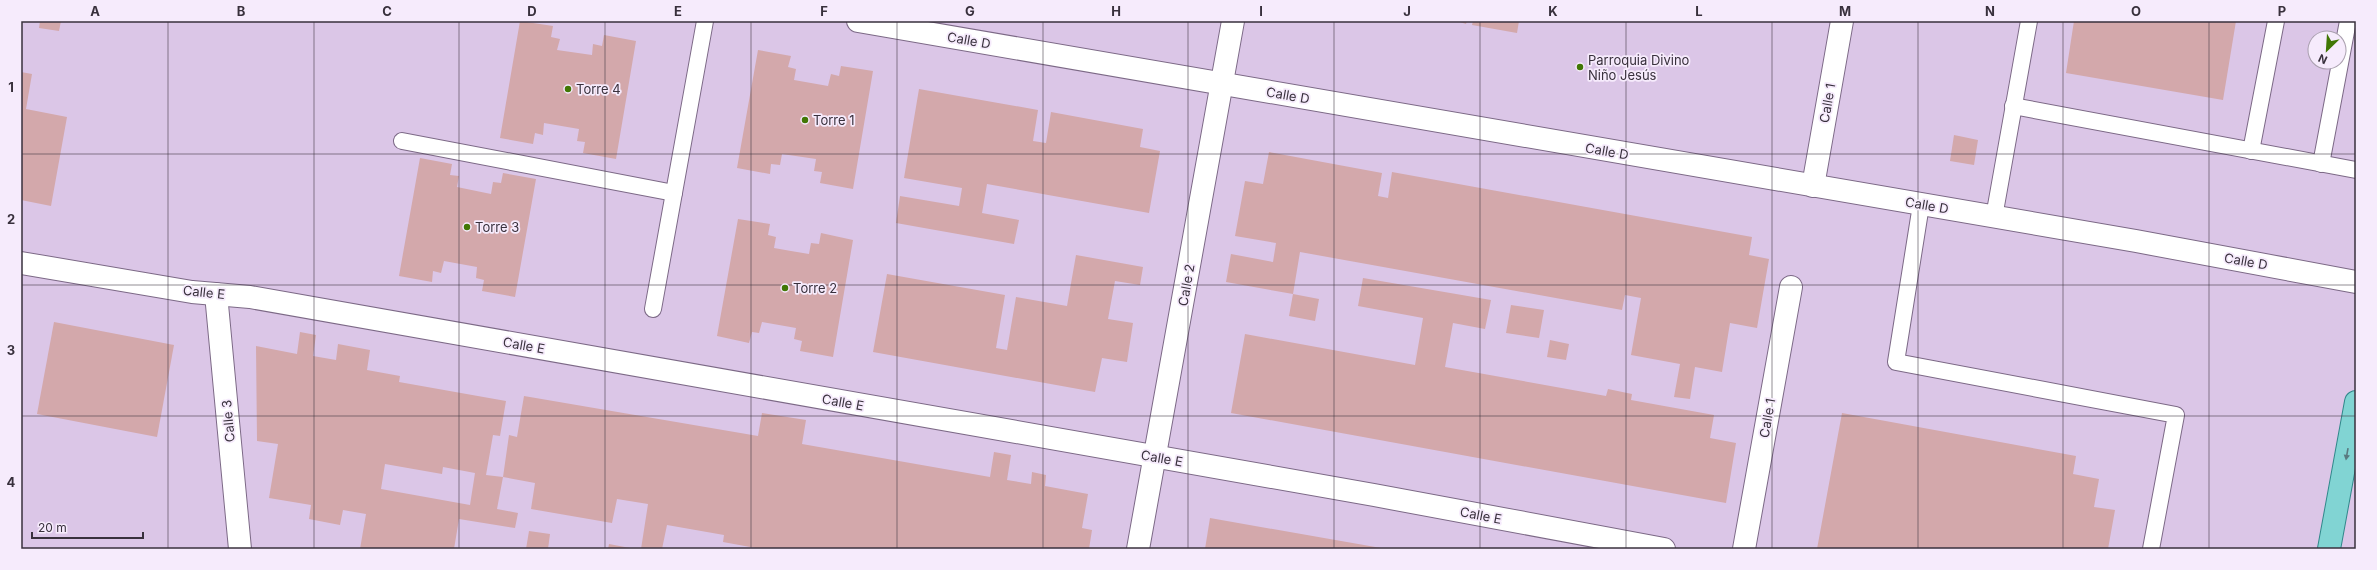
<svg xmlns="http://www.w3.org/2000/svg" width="2377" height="570" viewBox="0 0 2377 570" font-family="Inter,sans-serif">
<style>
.building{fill:#d3a8ab;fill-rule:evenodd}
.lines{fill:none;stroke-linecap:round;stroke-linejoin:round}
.service-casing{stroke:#7c6986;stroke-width:18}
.minor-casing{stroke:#7c6986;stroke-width:24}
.primary-casing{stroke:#31888b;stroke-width:24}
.service{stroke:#fff;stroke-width:16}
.minor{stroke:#fff;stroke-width:22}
.primary{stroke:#81d4d3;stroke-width:22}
.oneway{fill:#597a80}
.grid{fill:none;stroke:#38303c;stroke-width:1;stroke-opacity:0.55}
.poi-dot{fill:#417705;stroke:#f6ebfc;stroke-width:1.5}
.labels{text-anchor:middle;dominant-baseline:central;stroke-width:3.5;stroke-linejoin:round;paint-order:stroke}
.street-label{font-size:13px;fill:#38303c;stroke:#f6ebfc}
.poi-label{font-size:13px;fill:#38303c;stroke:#f6ebfc;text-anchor:start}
.neatline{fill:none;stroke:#38303c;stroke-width:1.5}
.grid-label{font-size:13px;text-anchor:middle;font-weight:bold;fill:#38303c}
</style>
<rect width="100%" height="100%" fill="#dbc6e7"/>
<!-- building -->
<g class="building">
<polygon points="40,21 61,21 59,31 39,28"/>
<polygon points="520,21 553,26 551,37 560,39 557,50 592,55 593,44 602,46 604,35 636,41 616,159 583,153 585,142 577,141 579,129 544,123 543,135 535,133 533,144 500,138"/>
<polygon points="1457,21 1467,21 1466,24"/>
<polygon points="1473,21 1519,21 1517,33 1472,25"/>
<polygon points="2074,21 2236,21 2223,100 2066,73"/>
<polygon points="758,50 791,56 788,67 796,69 794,80 828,86 831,74 839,76 841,66 873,71 853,189 820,183 822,172 814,171 816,159 782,154 780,165 771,164 770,174 737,168"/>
<polygon points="21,72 32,74 26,109 67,117 51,206 21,200"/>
<polygon points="919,89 1038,110 1033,141 1046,143 1051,112 1143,129 1140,147 1160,151 1149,213 987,184 982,213 1019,220 1014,244 896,223 900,196 959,206 962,188 904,178"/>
<polygon points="1954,135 1978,140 1974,165 1950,161"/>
<polygon points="1269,152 1382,173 1378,196 1388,198 1392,172 1752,237 1749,255 1769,259 1757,328 1730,323 1722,372 1695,367 1690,399 1674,397 1680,364 1631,355 1641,298 1625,295 1622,310 1300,252 1293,294 1226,282 1231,254 1273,262 1276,243 1235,236 1245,181 1263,184"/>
<polygon points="420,158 452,164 450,175 459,176 457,187 491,194 493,182 501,183 503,173 536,179 515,297 482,291 484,280 476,278 477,267 444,261 441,273 433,271 432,282 399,276"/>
<polygon points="738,219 770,224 768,235 776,237 774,248 791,251 809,254 811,243 819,244 821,233 853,240 833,357 800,351 802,341 794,339 796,328 762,322 759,333 752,332 749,343 717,336"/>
<polygon points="1076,255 1143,267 1140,285 1115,281 1108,319 1133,323 1127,362 1102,358 1095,392 873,352 887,274 1005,295 996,348 1007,350 1016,297 1067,306"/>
<polygon points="1363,278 1491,300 1485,329 1453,323 1445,367 1606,396 1608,389 1632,394 1631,400 1714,415 1710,438 1736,443 1726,503 1231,413 1245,334 1415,365 1423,318 1358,306"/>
<polygon points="1293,294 1319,299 1315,321 1289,316"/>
<polygon points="1511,305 1544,310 1539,338 1506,333"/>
<polygon points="54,322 174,345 157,437 37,414"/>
<path d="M300,332L316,335L313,356L336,360L338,344L370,350L367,370L400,376L399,382L506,401L500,436L493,435L486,475L503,477L497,509L518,513L515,528L459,519L454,549H360L366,514L343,510L340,525L309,519L311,505L269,498L278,444L257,441L256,346L297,354ZM385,464L442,474L443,467L475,473L470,505L381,489Z"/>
<polygon points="1550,340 1569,344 1566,360 1547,357"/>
<polygon points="524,396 758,436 762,413 806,420 802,444 990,477 994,452 1011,455 1007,480 1031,484 1032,472 1046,475 1045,486 1088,494 1082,528 1092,530 1089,549 761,549 723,542 724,535 667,525 662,549 641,549 648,504 617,499 612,523 531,509 535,483 503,477 509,435 517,437"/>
<polygon points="1842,413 2076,456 2073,474 2099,479 2094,507 2115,510 2108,549 1817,549"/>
<polygon points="1210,518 1381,548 1381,549 1205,549"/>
<polygon points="529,531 550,534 548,549 526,549"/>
<polygon points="609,544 630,548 630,549 608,549"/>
</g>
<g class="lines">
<!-- service casing -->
<g class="service-casing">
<g id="service">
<polyline points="2013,106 2356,170"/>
<polyline points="402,141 674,193"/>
<polyline points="2251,151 2276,21"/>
<polyline points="2321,164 2348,21"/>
<polyline points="1921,205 1896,362 2176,415 2151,549"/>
<polyline points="1994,217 2029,21"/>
<polyline points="653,309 705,21"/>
</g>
</g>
<!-- minor casing -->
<g class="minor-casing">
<g id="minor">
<polyline points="858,21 2136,241 2356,282"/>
<polyline points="1813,186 1842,21"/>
<polyline points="21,263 192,292 250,297 1374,495 1664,549"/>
<polyline points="216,294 240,549"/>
<polyline points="1138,549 1233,21"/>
<polyline points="1744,549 1791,287"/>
</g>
</g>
<!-- primary casing -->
<g class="primary-casing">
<polyline id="primary" points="2329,549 2356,402"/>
</g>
<!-- service -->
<use href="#service" class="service"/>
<!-- minor -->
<use href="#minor" class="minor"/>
<!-- primary -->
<use href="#primary" class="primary"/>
</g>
<!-- one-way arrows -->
<defs><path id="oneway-solid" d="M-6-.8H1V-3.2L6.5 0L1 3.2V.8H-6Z"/></defs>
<use class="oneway" href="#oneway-solid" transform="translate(2347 454) rotate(100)"/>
<!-- grid -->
<path class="grid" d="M168,21V549M314,21V549M459,21V549M605,21V549M751,21V549M897,21V549M1043,21V549M1188,21V549M1334,21V549M1480,21V549M1626,21V549M1772,21V549M1918,21V549M2063,21V549M2209,21V549M21,154H2356M21,285H2356M21,416H2356"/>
<!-- markers -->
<g class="poi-dot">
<circle cx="1580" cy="67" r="4"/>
<circle cx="568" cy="89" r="4"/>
<circle cx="805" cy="120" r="4"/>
<circle cx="467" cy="227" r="4"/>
<circle cx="785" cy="288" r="4"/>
</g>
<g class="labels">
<!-- street labels -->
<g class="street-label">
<text transform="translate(969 40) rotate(10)">Calle D</text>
<text transform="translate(1288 95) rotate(10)">Calle D</text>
<text transform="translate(1827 103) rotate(-80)">Calle 1</text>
<text transform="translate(1607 151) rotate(10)">Calle D</text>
<text transform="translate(1927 205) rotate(10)">Calle D</text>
<text transform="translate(2246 261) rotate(10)">Calle D</text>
<text transform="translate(1186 285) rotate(-80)">Calle 2</text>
<text transform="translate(204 292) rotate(6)">Calle E</text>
<text transform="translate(524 345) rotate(10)">Calle E</text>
<text transform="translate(843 402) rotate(10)">Calle E</text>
<text transform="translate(1767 418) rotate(-80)">Calle 1</text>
<text transform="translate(228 421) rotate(-95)">Calle 3</text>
<text transform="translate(1162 458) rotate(10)">Calle E</text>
<text transform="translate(1481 515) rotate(11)">Calle E</text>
</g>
<!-- poi labels -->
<g class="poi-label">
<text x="1588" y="60">Parroquia Divino<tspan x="1588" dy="15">Niño Jesús</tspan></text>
<text x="576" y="89">Torre 4</text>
<text x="813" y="120">Torre 1</text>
<text x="475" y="227">Torre 3</text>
<text x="793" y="288">Torre 2</text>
</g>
</g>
<!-- border -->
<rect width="2377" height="570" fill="none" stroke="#f6ebfc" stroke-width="44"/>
<!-- north arrow -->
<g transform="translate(2327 50) rotate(205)"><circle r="19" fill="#f6ebfc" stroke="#aaa0af"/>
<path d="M0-3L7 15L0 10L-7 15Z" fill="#417705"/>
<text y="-6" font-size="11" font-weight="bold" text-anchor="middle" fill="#38303c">N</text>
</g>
<!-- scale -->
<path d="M32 532v6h111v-6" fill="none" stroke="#38303c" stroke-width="2"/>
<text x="38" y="532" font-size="12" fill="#38303c" stroke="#f6ebfc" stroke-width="3" paint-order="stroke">20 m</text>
<rect x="22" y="22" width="2333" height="526" class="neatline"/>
<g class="grid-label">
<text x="95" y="16">A</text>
<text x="241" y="16">B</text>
<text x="387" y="16">C</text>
<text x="532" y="16">D</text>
<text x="678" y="16">E</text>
<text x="824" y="16">F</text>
<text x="970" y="16">G</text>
<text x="1116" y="16">H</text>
<text x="1261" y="16">I</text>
<text x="1407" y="16">J</text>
<text x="1553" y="16">K</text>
<text x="1699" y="16">L</text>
<text x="1845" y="16">M</text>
<text x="1990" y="16">N</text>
<text x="2136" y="16">O</text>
<text x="2282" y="16">P</text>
<text x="11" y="92">1</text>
<text x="11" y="224">2</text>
<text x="11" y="355">3</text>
<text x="11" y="487">4</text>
</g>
</svg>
